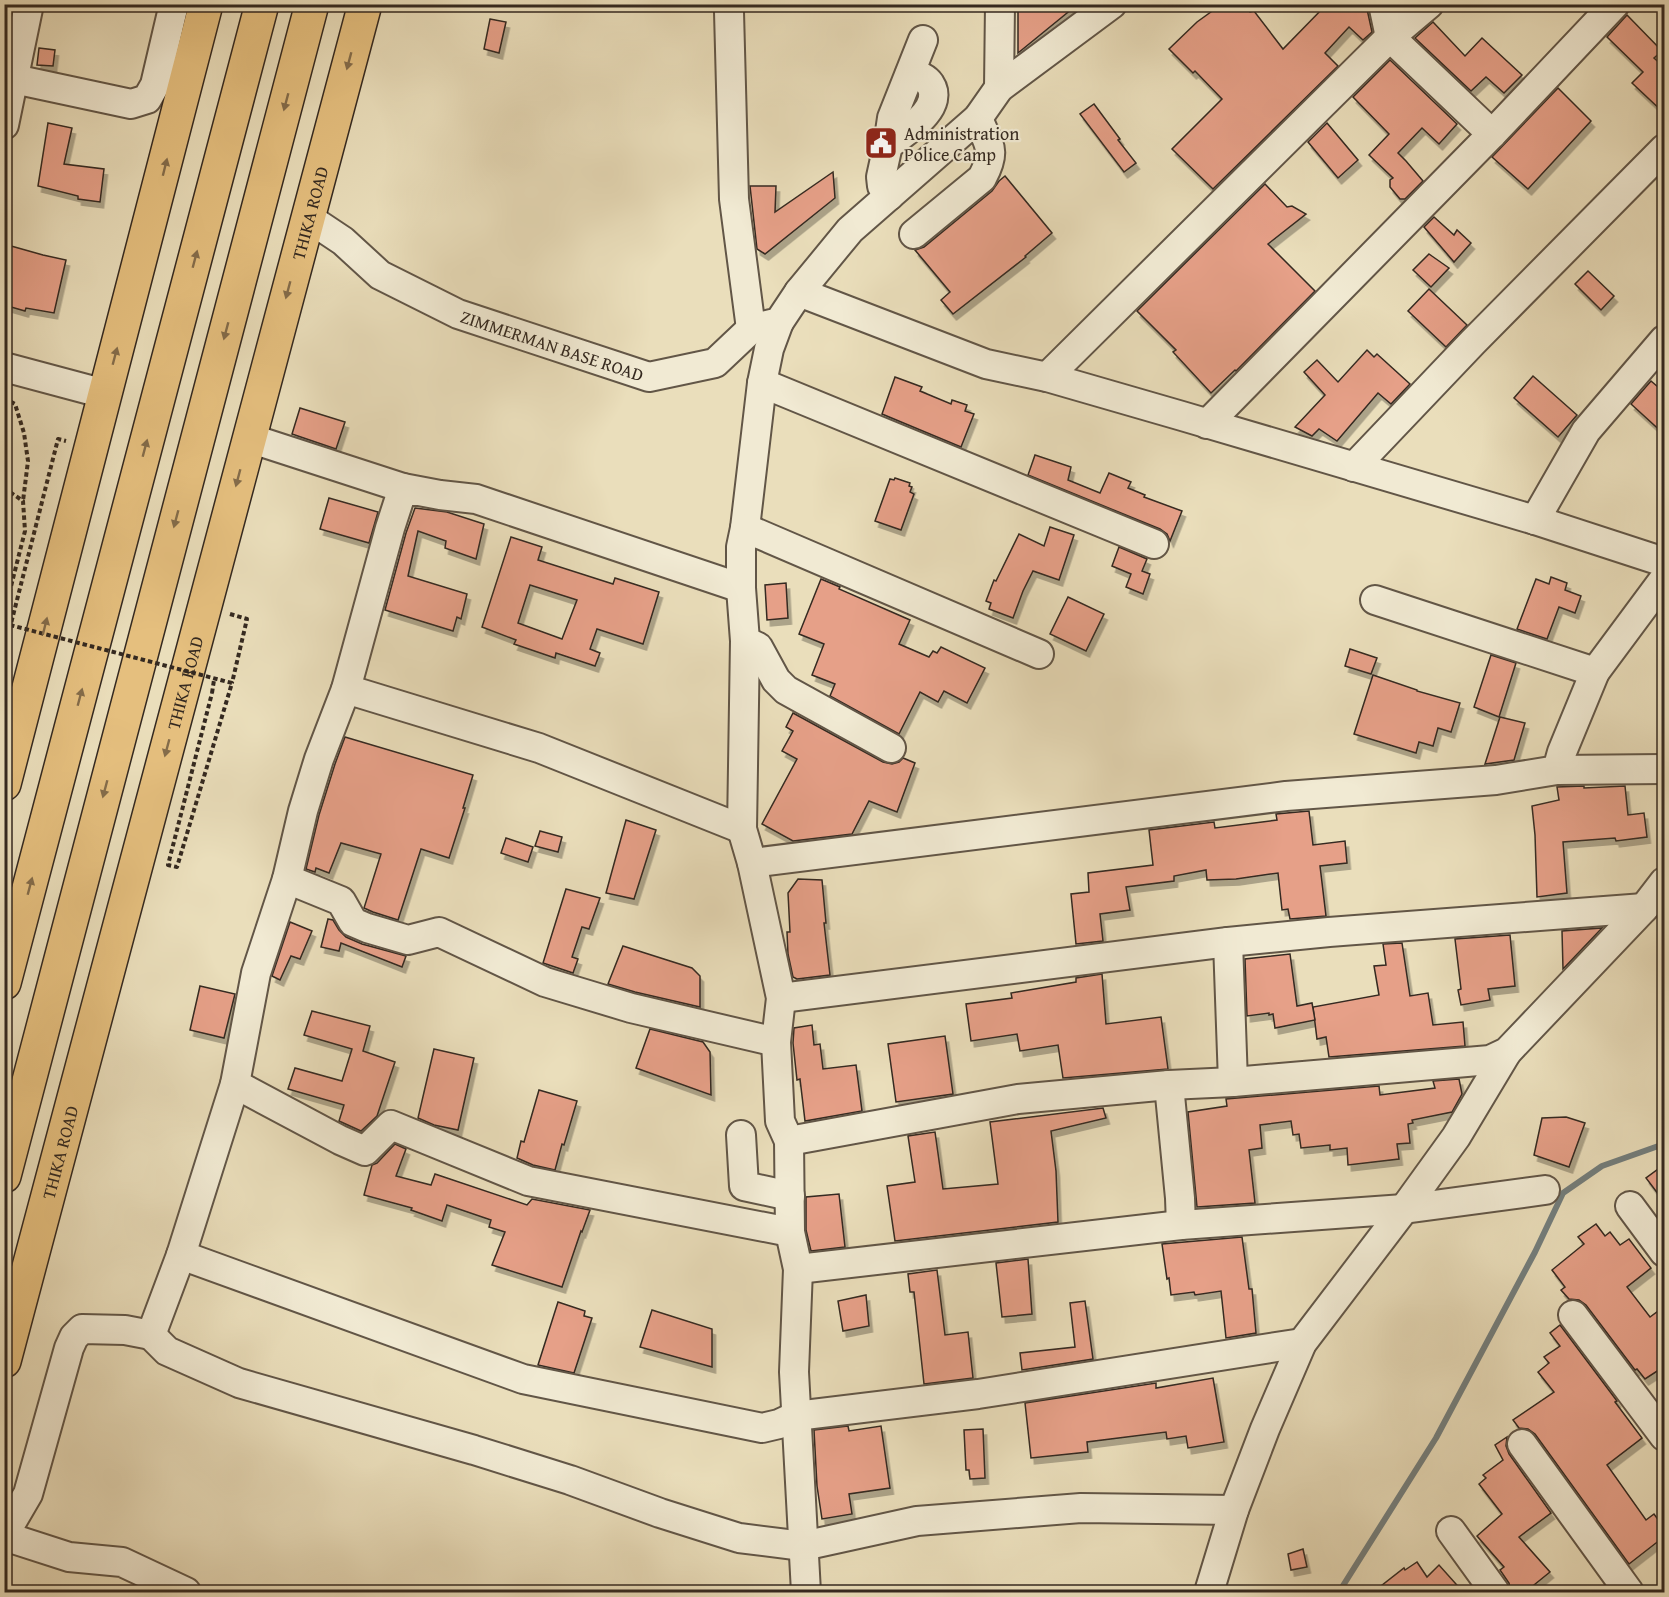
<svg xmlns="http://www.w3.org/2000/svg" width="1669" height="1597" viewBox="0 0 1669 1597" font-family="'Gentium Book Plus',serif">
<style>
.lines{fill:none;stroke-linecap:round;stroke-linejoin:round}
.stream{stroke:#747f7e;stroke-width:6}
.building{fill:#e6a088;stroke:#342920;stroke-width:1.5;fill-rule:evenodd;filter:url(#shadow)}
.minor-casing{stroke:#625647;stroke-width:32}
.major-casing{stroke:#342920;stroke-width:36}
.highway-casing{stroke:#342920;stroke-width:36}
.path{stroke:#342920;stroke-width:4;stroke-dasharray:4.5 3;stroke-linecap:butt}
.minor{stroke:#f1ead3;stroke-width:28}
.major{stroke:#e5bf7e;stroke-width:33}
.highway{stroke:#e5bf7e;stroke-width:33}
.path-bridge{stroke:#342920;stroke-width:4;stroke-dasharray:4.5 3;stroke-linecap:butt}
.oneway{fill:#846c4a}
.labels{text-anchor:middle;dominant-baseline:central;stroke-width:4.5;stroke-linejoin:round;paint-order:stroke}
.poi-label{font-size:18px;fill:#342920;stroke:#f1ead3;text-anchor:start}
.street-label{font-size:18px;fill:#342920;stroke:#f1ead3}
</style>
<defs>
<filter id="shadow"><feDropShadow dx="3.5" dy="6" stdDeviation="0" flood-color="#0004"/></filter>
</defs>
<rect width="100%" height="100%" fill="#eadebb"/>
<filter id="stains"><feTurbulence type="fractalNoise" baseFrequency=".00333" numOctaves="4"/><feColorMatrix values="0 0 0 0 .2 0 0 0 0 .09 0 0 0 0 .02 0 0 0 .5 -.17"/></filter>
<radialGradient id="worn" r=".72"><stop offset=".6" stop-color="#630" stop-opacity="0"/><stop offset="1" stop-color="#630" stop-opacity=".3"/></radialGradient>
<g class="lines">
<!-- stream -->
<polyline class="stream" points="1339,1592 1436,1438 1535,1252 1563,1193 1602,1166 1664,1144"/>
</g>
<!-- building -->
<g class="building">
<polygon points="1018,4 1078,4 1018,53"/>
<polygon points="1222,4 1244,4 1250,12 1254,11 1283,49 1327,4 1363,4 1367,9 1372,32 1363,40 1349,27 1325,53 1338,66 1213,189 1172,149 1222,99 1195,71 1193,73 1169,49 1197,22"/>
<polygon points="1627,15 1662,51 1654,58 1665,68 1665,114 1632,83 1643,72 1607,37"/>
<polygon points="490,19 506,22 499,53 484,49"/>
<polygon points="1433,22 1465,56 1482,38 1522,75 1504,93 1486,77 1471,91 1415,38"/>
<polygon points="39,48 55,50 53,66 37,65"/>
<polygon points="1390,60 1457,124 1439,144 1422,128 1398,153 1406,161 1423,181 1405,199 1400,199 1390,187 1390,180 1393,178 1369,155 1389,134 1353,97"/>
<polygon points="1558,88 1591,121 1528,189 1492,157"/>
<polygon points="1094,104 1120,139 1118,140 1136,163 1124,172 1080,114"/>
<polygon points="48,123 72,128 64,164 104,169 100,202 78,199 78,196 38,186"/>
<polygon points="1327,123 1358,160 1338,178 1308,142"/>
<polygon points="833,172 835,198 765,254 757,249 750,186 776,186 775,212"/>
<polygon points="1005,176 1052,233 1025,256 1026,257 953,314 941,300 950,292 915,250 924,247 992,191 999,181"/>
<polygon points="1265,184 1287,207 1292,206 1306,214 1268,244 1315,291 1236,371 1235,370 1211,393 1173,352 1176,350 1137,311"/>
<polygon points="1434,217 1454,235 1457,230 1471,243 1454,262 1424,227"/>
<polygon points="4,244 43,255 66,260 54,313 26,308 25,311 4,305"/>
<polygon points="1429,254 1449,268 1431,287 1413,270"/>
<polygon points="1588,271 1614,296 1601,310 1575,284"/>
<polygon points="1429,289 1467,325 1446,347 1408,311"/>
<polygon points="1367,350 1374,357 1377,354 1410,384 1391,404 1378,393 1337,441 1319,429 1312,436 1295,427 1325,395 1304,372 1317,360 1338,382"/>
<polygon points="1533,376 1577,415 1558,437 1514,398"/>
<polygon points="895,377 922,387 920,391 951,404 952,400 967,405 965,411 974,414 961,447 882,414"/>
<polygon points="1651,381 1665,393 1665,435 1631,404"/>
<polygon points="300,408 345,422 336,449 292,434"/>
<polygon points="1035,455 1071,467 1068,480 1100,493 1109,473 1131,482 1128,488 1145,495 1144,497 1182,511 1170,541 1167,534 1160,529 1028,475"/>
<polygon points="895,478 910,483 909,486 912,487 910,492 914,494 901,530 875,521 890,479 894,480"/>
<polygon points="329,498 378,512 369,543 320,529"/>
<polygon points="415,508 447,512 484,524 476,559 445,548 446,541 418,531 408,576 467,594 461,619 457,617 453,631 385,610 406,533"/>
<polygon points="1050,527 1074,535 1059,580 1033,571 1023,591 1013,618 989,609 991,603 986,601 994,580 996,581 1019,534 1044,546"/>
<path d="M511,537L542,547L538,560L613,584L615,578L659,592L643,644L597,629L590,649L600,653L595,666L556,653L555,658L514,644L516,640L482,627ZM530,585L577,600L562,639L518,623Z"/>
<polygon points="1119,547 1147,559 1142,571 1150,574 1143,594 1126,587 1131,574 1112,566"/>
<polygon points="1551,577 1567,583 1565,590 1581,596 1575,613 1559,607 1547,639 1517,629 1536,579 1549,584"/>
<polygon points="821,579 840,587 839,589 910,620 899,644 929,657 933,651 937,653 941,647 985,668 967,703 944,691 938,702 920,692 899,734 830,696 835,684 812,675 824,644 799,634"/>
<polygon points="786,583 788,618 767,620 765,585"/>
<polygon points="1068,597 1104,614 1086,651 1050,634"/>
<polygon points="1350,649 1377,658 1371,674 1345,666"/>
<polygon points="1491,655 1516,663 1499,717 1474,707"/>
<polygon points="1373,675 1417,690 1417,691 1460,703 1451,732 1438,728 1433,746 1419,742 1416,753 1354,734"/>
<polygon points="793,713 883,762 892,764 899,762 903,758 915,763 897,812 869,801 852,834 793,841 762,824 797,759 782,751 793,731 786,727"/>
<polygon points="1500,717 1525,723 1514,760 1485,764"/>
<polygon points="345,737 473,775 463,808 465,808 449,858 421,849 398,920 373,912 364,908 381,854 341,843 329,873 316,868 315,872 306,869 319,815 335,764"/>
<polygon points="1584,786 1584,788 1625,786 1628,815 1644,813 1647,837 1616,841 1615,838 1563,842 1567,893 1537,897 1535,835 1532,806 1559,800 1557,787"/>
<polygon points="1309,811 1313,845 1345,841 1347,863 1320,866 1326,916 1290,919 1288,909 1282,910 1278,873 1236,879 1207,880 1206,870 1174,876 1174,881 1126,887 1130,910 1100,914 1103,941 1076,944 1071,894 1089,892 1088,873 1153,865 1149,830 1214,822 1215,828 1277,820 1276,814"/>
<polygon points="626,820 656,830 634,899 606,893"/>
<polygon points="540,831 562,837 558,852 535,846"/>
<polygon points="506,838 533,847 528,862 501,853"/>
<polygon points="798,879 822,880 826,923 824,923 830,975 797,979 793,977 788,954 787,932 790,932 788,893"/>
<polygon points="566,889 600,898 589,929 582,927 572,957 578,959 573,973 543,963"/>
<polygon points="328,919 333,920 339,930 346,937 362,944 406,956 402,967 341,943 339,951 321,947"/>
<polygon points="290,922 312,931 300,959 291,956 280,980 272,976"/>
<polygon points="1602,928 1563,969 1562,931"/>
<polygon points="1510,935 1515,986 1488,989 1490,1000 1461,1005 1458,990 1461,989 1455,939"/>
<polygon points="1402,943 1410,996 1428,993 1433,1025 1463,1022 1465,1046 1329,1057 1326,1037 1317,1039 1313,1007 1379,995 1374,966 1386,965 1383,944"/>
<polygon points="623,946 692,968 700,976 700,1007 635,992 608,984"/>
<polygon points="1290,954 1297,1006 1312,1003 1315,1020 1275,1028 1273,1014 1269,1015 1269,1013 1247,1016 1245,959"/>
<polygon points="1102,974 1106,1024 1161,1017 1168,1069 1063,1078 1058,1045 1020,1051 1017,1034 971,1041 966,1004 1012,998 1011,993 1076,982 1076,978"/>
<polygon points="200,986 235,994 224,1038 190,1030"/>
<polygon points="312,1011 370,1026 363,1051 395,1062 377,1116 361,1131 339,1121 344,1105 288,1089 295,1068 342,1081 352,1049 304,1035"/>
<polygon points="812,1025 814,1045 820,1044 823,1069 856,1065 862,1111 805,1121 800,1079 797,1080 793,1043 794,1028"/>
<polygon points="650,1029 703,1042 710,1052 711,1095 636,1068"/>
<polygon points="945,1036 953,1094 896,1102 888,1044"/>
<polygon points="434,1049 474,1058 458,1130 434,1125 418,1118"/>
<polygon points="1459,1079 1462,1094 1452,1112 1412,1120 1413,1123 1408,1124 1410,1143 1397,1144 1399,1159 1348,1165 1347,1148 1330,1150 1330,1145 1301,1148 1299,1134 1293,1135 1291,1121 1260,1125 1262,1148 1249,1150 1255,1203 1197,1207 1188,1112 1227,1106 1226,1099 1379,1086 1380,1095 1435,1088 1433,1081"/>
<polygon points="539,1090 577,1101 564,1145 562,1144 555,1170 533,1165 517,1158 521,1141 524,1142"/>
<polygon points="1103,1108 1106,1118 1051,1131 1056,1171 1058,1222 895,1241 887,1186 915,1182 908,1136 935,1132 943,1189 998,1184 990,1122"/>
<polygon points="1566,1117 1585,1123 1569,1167 1534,1155 1542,1118"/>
<polygon points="395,1144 406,1149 396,1176 431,1185 435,1174 527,1205 532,1199 590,1210 582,1232 581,1231 562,1287 492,1265 505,1232 489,1227 491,1220 447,1205 442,1221 411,1210 412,1208 364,1195 372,1165 377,1163"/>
<polygon points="1665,1164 1665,1203 1646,1178"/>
<polygon points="839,1194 845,1247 811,1251 806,1230 806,1197"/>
<polygon points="1596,1224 1605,1236 1610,1232 1620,1245 1629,1239 1651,1268 1627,1287 1650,1317 1665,1306 1665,1366 1645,1379 1637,1369 1635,1370 1586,1305 1579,1300 1569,1299 1561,1290 1565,1287 1552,1270 1584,1244 1578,1237"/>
<polygon points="1242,1237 1249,1289 1252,1289 1256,1333 1226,1338 1221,1291 1195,1295 1194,1292 1171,1295 1169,1278 1167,1279 1162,1244"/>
<polygon points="1028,1259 1032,1314 1002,1317 996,1263"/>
<polygon points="937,1270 945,1335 968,1332 973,1378 924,1384 914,1292 910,1292 908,1274"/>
<polygon points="866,1295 869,1326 843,1331 838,1301"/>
<polygon points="1085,1301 1093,1359 1022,1370 1020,1353 1075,1347 1070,1303"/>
<polygon points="558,1302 585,1311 584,1316 592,1318 574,1373 538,1365"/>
<polygon points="652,1310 712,1329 712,1367 640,1347"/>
<polygon points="1560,1325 1617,1401 1615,1402 1642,1438 1607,1465 1646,1520 1654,1514 1665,1529 1665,1536 1629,1564 1535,1434 1528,1429 1519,1428 1513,1420 1554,1392 1538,1372 1549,1363 1544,1357 1560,1346 1550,1333"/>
<polygon points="1213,1378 1224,1442 1188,1448 1186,1436 1167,1439 1166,1432 1087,1442 1088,1452 1031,1458 1025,1403 1156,1383 1156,1388"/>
<polygon points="848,1426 849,1431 881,1426 890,1488 849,1494 852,1514 822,1519 817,1486 814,1430"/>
<polygon points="983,1429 985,1478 970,1479 969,1470 966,1470 964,1430"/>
<polygon points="1507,1437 1506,1446 1509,1454 1551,1513 1519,1537 1550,1572 1524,1593 1511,1593 1509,1583 1500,1570 1504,1567 1477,1536 1502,1514 1479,1484 1486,1478 1483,1475 1503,1460 1495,1445"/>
<polygon points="1303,1549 1307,1567 1291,1570 1288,1554"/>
<polygon points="1417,1562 1427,1577 1439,1565 1464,1593 1372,1593 1404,1568 1405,1570"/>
</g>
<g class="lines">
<!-- minor casing -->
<g class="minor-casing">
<g id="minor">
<polyline points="730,4 729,12 734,199 751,329"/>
<polyline points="1383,4 1390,37 1492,134"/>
<polyline points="14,79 131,104 147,99 155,85 174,4"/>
<polyline points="999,88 1000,4"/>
<polyline points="4,125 29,4"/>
<path d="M888,145C903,133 946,108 930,84C925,77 918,75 910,74"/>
<polyline points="889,196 882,186 881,177 888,145 892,118 923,40"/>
<path id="s1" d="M307,217L343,241L380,275L458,314L649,377L715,363L751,329L779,322L799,292L850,230L978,118L999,88L1112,4"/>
<path d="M914,234L982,178C997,150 989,146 978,118"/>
<polyline points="799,292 986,364 1047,377 1182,416 1535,520 1664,562"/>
<polyline points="779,322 769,349 762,383 745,528 741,547 741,588 745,641 742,829 752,863 781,998 776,1042 780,1121 789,1141 790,1232 798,1269 794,1372 806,1592"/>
<polyline points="4,367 105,394"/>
<polyline points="1047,377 1390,37 1429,4"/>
<polyline points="762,383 1154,544"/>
<polyline points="1207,424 1492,134 1615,4"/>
<polyline points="249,438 403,488"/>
<polyline points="1354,467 1473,342 1664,149"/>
<polyline points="1535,520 1586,431 1664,340"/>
<polyline points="745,528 1039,654"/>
<polyline points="1375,600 1595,672"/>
<polyline points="745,641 758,647 776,680 786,690 891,748"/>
<polyline points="346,689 539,748 742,829"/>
<polyline points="1557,770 1663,769"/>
<polyline points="752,863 1286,796 1496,780 1557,770 1562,752 1595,672 1664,579"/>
<polyline points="287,879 341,901 353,922 367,928 408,940 439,932 545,982 631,1008 776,1042"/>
<polyline points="1228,942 1233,1082"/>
<polyline points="781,998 1228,942 1329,932 1644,908"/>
<polyline points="235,1084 340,1140 365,1151 391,1125 528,1181 790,1232"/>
<polyline points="1169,1085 1180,1198 1181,1225"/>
<polyline points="741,1135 744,1186 790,1196"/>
<polyline points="789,1141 1018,1099 1169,1085 1233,1082 1490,1060 1507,1052 1644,908 1664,882"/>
<polyline points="1630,1206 1664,1252"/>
<polyline points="181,1255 523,1379 762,1428 779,1424 796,1416 978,1394 1302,1343"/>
<polyline points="798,1269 1181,1225 1404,1209 1545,1190"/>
<polyline points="1573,1315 1664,1436"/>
<polyline points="151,1335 167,1351 239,1383 474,1450 570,1480 660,1513 739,1538 803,1546 917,1521 1081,1508 1234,1510"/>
<polyline points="1522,1444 1629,1592"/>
<polyline points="1451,1531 1495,1592"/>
<polyline points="4,1535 28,1494 69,1348 74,1337 82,1329 125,1330 151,1335 181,1255 235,1084 256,973 287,879 303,811 319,759 346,689 390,528 403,488 440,495 476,499 741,588"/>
<polyline points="4,1536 69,1557 122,1562 186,1592"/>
<polyline points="1209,1592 1234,1510 1265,1429 1302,1343 1404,1209 1456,1137 1507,1052"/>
</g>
</g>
<!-- major casing -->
<g class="major-casing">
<g id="major">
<polyline points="4,784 206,4"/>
<path id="s2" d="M4,1361L365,4"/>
</g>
</g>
<!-- highway casing -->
<g class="highway-casing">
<g id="highway">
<polyline points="4,983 262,4"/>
<polyline points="4,1176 312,4"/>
</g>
</g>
<!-- path -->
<g class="path">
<polyline points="4,398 15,404 24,433 28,461 23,501"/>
<polyline points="4,488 23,501 25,531 4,614"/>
<polyline points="230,614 247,619 232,683"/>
<polyline points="4,651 58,439 66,441"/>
<polyline points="212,693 214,680"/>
</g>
<!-- minor -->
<use href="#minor" class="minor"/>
<!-- major -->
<use href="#major" class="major"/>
<!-- highway -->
<use href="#highway" class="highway"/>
<!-- path-bridge -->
<polyline class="path-bridge" points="10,625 232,683 177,867 168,865 212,693"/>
</g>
<!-- one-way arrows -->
<defs><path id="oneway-solid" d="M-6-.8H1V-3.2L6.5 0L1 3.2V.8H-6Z" transform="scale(1.5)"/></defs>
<g class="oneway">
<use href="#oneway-solid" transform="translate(349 61) rotate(105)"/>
<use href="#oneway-solid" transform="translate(286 102) rotate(105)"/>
<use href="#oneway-solid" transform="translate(165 167) rotate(-76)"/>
<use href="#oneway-solid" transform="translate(195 259) rotate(-75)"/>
<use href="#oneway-solid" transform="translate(288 290) rotate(105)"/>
<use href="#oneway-solid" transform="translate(226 331) rotate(105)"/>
<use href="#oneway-solid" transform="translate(115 356) rotate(-75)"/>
<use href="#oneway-solid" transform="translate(145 448) rotate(-75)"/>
<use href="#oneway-solid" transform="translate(238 478) rotate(105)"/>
<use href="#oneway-solid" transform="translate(176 519) rotate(105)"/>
<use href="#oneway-solid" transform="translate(45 626) rotate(-76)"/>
<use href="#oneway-solid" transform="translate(80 697) rotate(-75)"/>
<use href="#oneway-solid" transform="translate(167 748) rotate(105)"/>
<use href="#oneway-solid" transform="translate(105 789) rotate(105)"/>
<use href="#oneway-solid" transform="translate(30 886) rotate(-75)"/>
</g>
<!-- icons -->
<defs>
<g id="civic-square" transform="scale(1.725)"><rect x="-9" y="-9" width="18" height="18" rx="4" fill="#8f2418" stroke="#f1ead3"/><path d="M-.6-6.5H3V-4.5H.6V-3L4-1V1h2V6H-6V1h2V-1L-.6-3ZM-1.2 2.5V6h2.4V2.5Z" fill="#fff"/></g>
</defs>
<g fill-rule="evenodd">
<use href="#civic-square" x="881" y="143"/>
</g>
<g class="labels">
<!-- poi labels -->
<g class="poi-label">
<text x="904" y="133">Administration<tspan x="904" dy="21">Police Camp</tspan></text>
</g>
<!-- street labels -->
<g class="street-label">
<text stroke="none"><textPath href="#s2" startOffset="1188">THIKA ROAD</textPath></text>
<text stroke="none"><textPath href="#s1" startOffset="280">ZIMMERMAN BASE ROAD</textPath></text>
<text stroke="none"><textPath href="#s2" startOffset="702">THIKA ROAD</textPath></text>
<text stroke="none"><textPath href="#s2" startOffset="216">THIKA ROAD</textPath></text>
</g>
</g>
<!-- margin -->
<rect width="1669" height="1597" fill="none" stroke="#eadebb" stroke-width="24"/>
<rect x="6" y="6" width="1657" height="1585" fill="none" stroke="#342920" stroke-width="3"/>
<rect x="12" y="12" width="1645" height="1573" fill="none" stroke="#342920" stroke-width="1.5"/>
<rect width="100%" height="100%" filter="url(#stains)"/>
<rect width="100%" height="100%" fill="url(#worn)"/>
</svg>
